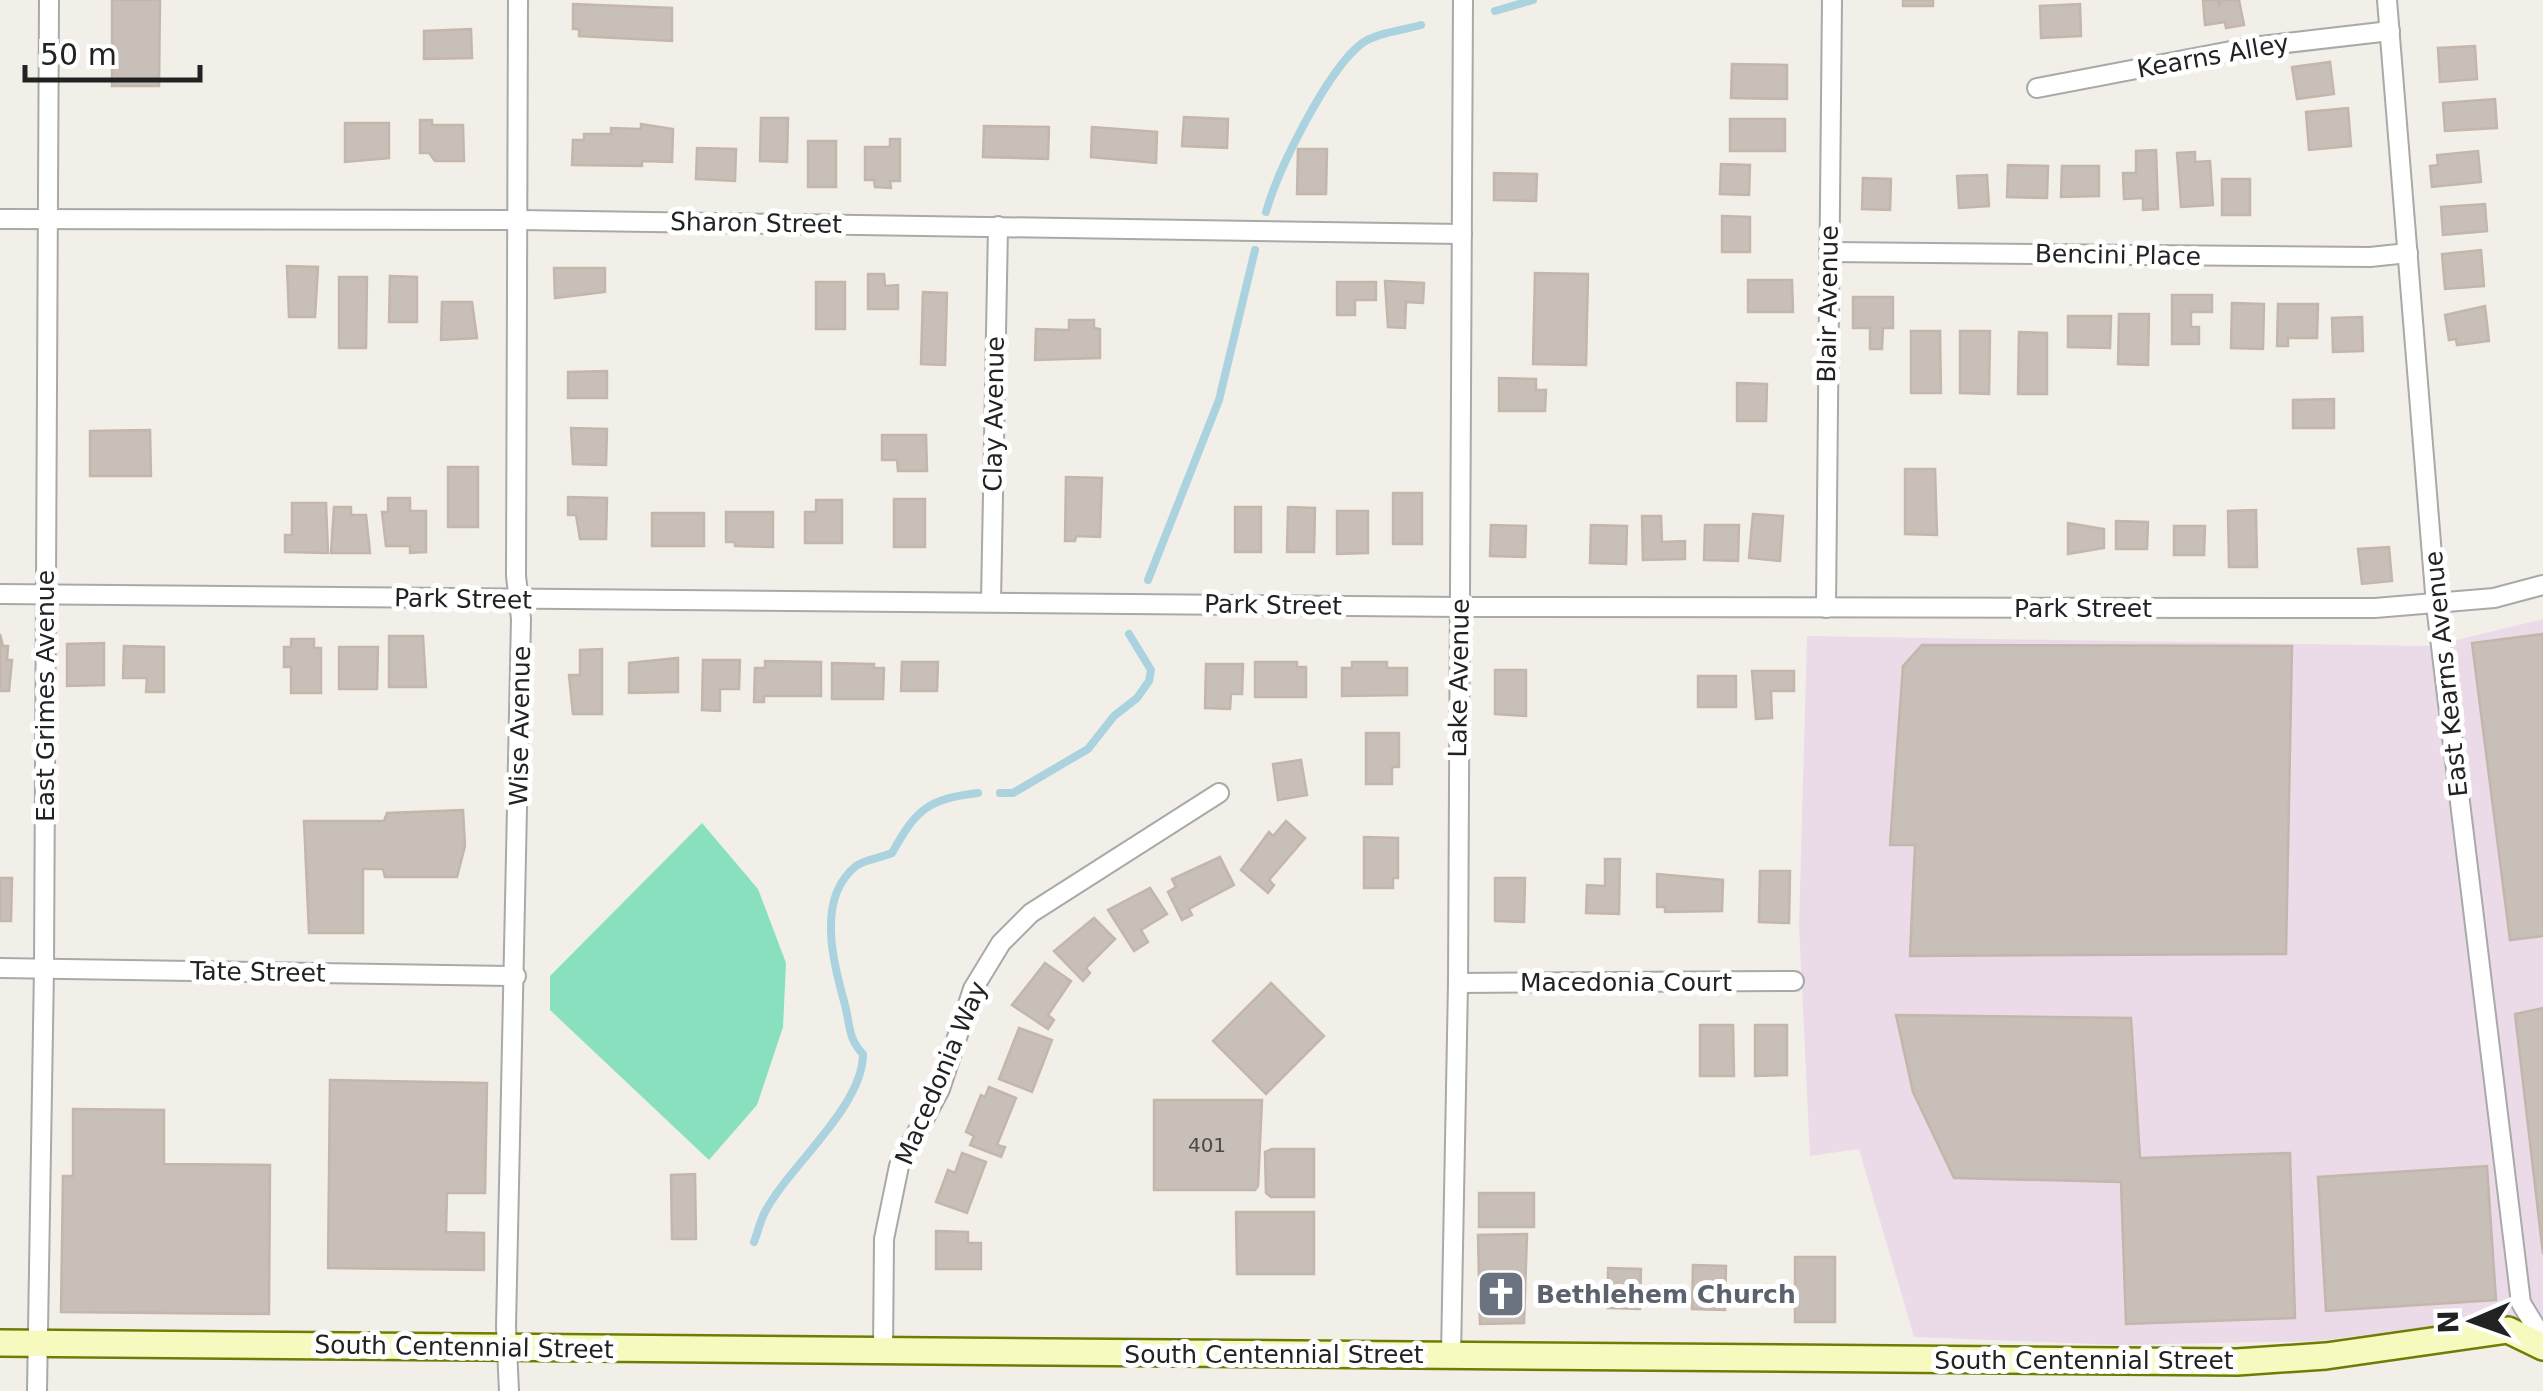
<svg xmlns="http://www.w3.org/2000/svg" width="2543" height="1391" viewBox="0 0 2543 1391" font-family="'DejaVu Sans',sans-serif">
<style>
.industrial{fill:#ebdbe8}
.pitch{fill:#88e0be}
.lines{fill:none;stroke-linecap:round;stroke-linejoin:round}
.stream{stroke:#aad3df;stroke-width:8}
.building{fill:#c7bfb8;stroke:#c4b6ab;stroke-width:2.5}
.street-casing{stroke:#a9a9a9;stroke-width:22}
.secondary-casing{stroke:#707d05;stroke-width:30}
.street{stroke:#fff;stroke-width:18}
.secondary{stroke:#f7fabf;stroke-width:25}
.labels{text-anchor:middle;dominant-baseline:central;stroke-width:10;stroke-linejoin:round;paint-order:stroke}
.number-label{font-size:20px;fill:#4b4948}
.street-label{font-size:25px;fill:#222;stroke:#fff}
.worship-label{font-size:25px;font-weight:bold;fill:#5b616d;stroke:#fff;text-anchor:start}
</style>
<rect width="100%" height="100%" fill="#f2efe9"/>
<!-- industrial -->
<polygon class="industrial" points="2543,619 2543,1325 2501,1317 2318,1341 2120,1345 1914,1337 1859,1149 1810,1156 1799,925 1807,636 2432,646"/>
<!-- pitch -->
<polygon class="pitch" points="702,823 758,889 786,963 783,1027 757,1105 709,1160 550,1010 550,976"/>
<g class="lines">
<!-- stream -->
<g class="stream">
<polyline points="1495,11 1533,0"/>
<path d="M1266,212C1278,169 1327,71 1361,44C1375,33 1404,30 1421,25"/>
<polyline points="1148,580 1219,400 1255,250"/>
<polyline points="1000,793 1013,793 1088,749 1114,716 1137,698 1149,681 1151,670 1129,634"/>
<path d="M754,1242C758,1232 760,1221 765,1212C788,1167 863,1107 863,1054C848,1039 850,1024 845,1005C834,964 815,899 856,866C865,859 881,858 892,853C916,810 927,799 978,793"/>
</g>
</g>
<!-- building -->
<g class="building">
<polygon points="112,0 160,0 159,86 112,86"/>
<rect x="1903" y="0" width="30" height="6"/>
<polygon points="2203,0 2218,0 2219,7 2221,0 2239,0 2244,25 2226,28 2225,22 2205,25"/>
<polygon points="573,4 672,8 672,41 579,36 579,29 573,29"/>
<polygon points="2080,4 2081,36 2041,38 2040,6"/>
<polygon points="471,29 472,58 424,59 424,31"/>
<polygon points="2475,46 2477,79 2440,82 2438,48"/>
<polygon points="2330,62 2334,94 2297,99 2292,67"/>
<polygon points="1732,64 1787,65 1787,99 1731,98"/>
<polygon points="2495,99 2497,128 2445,131 2443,103"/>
<polygon points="2348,108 2351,146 2309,150 2306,112"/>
<polygon points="1184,117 1228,119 1227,148 1182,146"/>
<polygon points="761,118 788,118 787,162 760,161"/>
<rect x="1730" y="119" width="55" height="32"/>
<polygon points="420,120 432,120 432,125 463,125 464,161 435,161 429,153 420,153"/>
<polygon points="345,123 389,123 389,158 345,162"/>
<polygon points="641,124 673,129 672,162 642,161 642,166 572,165 573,140 584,140 584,134 611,134 611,128 641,129"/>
<polygon points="984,126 1049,127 1048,159 983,157"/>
<polygon points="1092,127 1157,132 1156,163 1091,157"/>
<polygon points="890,139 900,139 900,181 890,181 891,188 875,187 874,180 865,180 865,147 890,147"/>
<rect x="808" y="141" width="28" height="46"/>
<polygon points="697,148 736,149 735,181 696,179"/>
<polygon points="1298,149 1327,149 1326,194 1297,194"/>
<polygon points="2156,150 2158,209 2143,210 2143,198 2124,199 2123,173 2136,173 2136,151"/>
<polygon points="2478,151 2481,182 2432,187 2430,166 2438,165 2437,155"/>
<polygon points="2195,152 2195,162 2210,161 2213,205 2181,207 2177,153"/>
<polygon points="1721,164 1750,165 1749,195 1720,194"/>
<polygon points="2008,165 2048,166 2047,198 2007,197"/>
<polygon points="2062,166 2099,166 2099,196 2061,197"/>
<polygon points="1494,173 1537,174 1536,201 1494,200"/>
<polygon points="1987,175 1989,206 1959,208 1957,176"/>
<polygon points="1863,178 1891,179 1890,210 1862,209"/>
<rect x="2222" y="179" width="28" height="36"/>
<polygon points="2485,204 2487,231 2443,235 2441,207"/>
<polygon points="1722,216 1750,217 1750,252 1722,252"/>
<polygon points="2481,250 2484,286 2445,289 2442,254"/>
<polygon points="287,266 318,267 315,317 289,317"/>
<polygon points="554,268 605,268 605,292 555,298"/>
<polygon points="1535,273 1588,274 1586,365 1533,364"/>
<polygon points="868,274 884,274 885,286 898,285 898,309 868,309"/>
<polygon points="390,276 417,277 417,322 389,322"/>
<polygon points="339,277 367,277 366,348 339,348"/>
<polygon points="1748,280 1792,280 1793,312 1748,312"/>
<polygon points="1385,281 1424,283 1423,303 1406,302 1405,328 1388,327"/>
<rect x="816" y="282" width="29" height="47"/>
<polygon points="1337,282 1376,282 1376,300 1355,300 1355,315 1337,315"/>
<polygon points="923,292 947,293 945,365 921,364"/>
<polygon points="2172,295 2212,295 2212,312 2191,312 2191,327 2199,327 2199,344 2172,344"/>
<polygon points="1853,297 1893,297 1893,328 1883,328 1882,349 1870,349 1870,328 1853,328"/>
<polygon points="442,302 472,302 477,338 441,340"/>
<polygon points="2232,303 2264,304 2263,349 2231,348"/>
<polygon points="2278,304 2318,304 2317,338 2288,338 2288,346 2277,346"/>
<polygon points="2485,306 2489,341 2457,345 2456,339 2449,340 2445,315"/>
<polygon points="2119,314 2149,314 2148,365 2118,364"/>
<polygon points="2068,316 2111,316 2110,348 2068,347"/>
<polygon points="2362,317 2363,351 2333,352 2332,318"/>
<polygon points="1069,320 1094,320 1094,328 1100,329 1100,358 1035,360 1036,329 1069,330"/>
<polygon points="1911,331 1940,331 1941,393 1911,393"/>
<polygon points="1960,331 1990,331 1989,394 1960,393"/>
<polygon points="2019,332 2047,333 2047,394 2018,394"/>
<polygon points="607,371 607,398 568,398 568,372"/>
<polygon points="1499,378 1536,379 1536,390 1546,390 1545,411 1499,411"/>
<polygon points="1737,383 1767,384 1766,421 1737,421"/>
<polygon points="2334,399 2334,428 2293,428 2293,400"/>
<polygon points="571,428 607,429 606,465 573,464"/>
<polygon points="150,430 151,476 90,476 90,431"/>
<polygon points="882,435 926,435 927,471 898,471 897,460 882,460"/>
<rect x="448" y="467" width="30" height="60"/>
<polygon points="1905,469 1935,469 1937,535 1905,534"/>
<polygon points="1066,477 1102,478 1100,537 1076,536 1075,541 1065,541"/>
<rect x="1393" y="493" width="29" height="51"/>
<polygon points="568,497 607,498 606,539 580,539 576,515 568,515"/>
<polygon points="388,498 410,498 410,511 426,511 426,552 410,553 410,546 386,546 382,512 388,512"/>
<rect x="894" y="499" width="31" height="48"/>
<polygon points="816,500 842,500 842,543 805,543 805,512 816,512"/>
<polygon points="292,503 326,503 328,553 285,552 285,535 292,535"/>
<polygon points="334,507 351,507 351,515 366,515 370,553 331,553"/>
<rect x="1235" y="507" width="26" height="45"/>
<polygon points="1288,507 1315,508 1314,552 1287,552"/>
<polygon points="2256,510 2257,567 2229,567 2228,511"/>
<polygon points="1337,511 1368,511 1368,553 1337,554"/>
<polygon points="726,512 773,512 773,547 735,546 735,542 726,542"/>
<rect x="652" y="513" width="52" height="33"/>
<polygon points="1753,514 1783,516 1780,561 1749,558"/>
<polygon points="1642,516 1661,516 1662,542 1685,541 1685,559 1643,560"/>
<polygon points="2116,521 2148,522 2147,549 2116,549"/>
<polygon points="2068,523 2104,529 2104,548 2068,554"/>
<polygon points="1491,525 1526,526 1525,557 1490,556"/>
<polygon points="1591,525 1627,526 1626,564 1590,563"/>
<polygon points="1705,525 1739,525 1738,561 1704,560"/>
<polygon points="2174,526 2205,526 2204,555 2174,555"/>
<polygon points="2389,547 2392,581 2362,584 2358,549"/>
<polygon points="0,634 3,646 8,646 7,660 12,660 9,691 0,691"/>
<polygon points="2543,634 2543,936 2510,940 2472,643"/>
<polygon points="389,636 423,636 426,687 389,687"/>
<polygon points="291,639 314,639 314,648 321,648 321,693 291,693 291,667 284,667 284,647 291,647"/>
<polygon points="104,643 104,685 67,686 67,644"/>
<polygon points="1922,645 2292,646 2286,954 1910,956 1915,845 1890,845 1903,666"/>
<polygon points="124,646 164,647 164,692 146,692 147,678 123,678"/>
<polygon points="339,647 378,647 377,689 339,689"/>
<polygon points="602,649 602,714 573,714 569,675 580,675 580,650"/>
<polygon points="678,658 678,692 629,693 629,663"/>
<polygon points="703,660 740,660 739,689 720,689 720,711 702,710"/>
<polygon points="765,661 821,662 821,696 764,696 764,702 754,702 755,668 765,668"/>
<polygon points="902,662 938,662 937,691 901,691"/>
<polygon points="1255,662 1297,662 1297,667 1306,667 1306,697 1255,697"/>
<polygon points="1352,662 1387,662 1387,668 1407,668 1407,695 1342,696 1342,668 1352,668"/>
<polygon points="832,663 874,664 874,668 884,668 883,699 832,699"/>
<polygon points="1206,664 1243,664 1242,694 1231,694 1230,709 1205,708"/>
<polygon points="1495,670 1526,670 1526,716 1495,714"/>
<polygon points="1752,671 1794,671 1794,691 1771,691 1772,718 1756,719"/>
<rect x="1698" y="676" width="38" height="31"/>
<polygon points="1366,733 1399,733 1399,767 1392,767 1392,784 1366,784"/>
<polygon points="1301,760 1307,795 1278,800 1273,764"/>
<polygon points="463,810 465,846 457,877 385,877 383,869 363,869 363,933 309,933 304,821 384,821 387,813"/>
<polygon points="1286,821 1305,838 1269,880 1274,885 1268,893 1241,870 1269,832 1273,836"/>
<polygon points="1364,837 1398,838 1398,878 1393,878 1393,888 1364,888"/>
<polygon points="1220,857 1234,885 1189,909 1192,915 1182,920 1168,892 1176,887 1172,879"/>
<polygon points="1605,859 1620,859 1619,914 1586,913 1587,885 1605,886"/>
<polygon points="1760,871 1790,871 1789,923 1759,922"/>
<polygon points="1657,874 1723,880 1722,911 1665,912 1665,907 1657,907"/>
<polygon points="0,878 12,878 11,921 0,921"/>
<polygon points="1495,878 1525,878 1524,922 1495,921"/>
<polygon points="1150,888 1167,914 1141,930 1148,942 1134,951 1108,910"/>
<polygon points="1094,918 1115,939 1086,968 1090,973 1083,981 1054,951"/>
<polygon points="1045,963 1071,981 1048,1015 1054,1020 1048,1029 1012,1005"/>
<polygon points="1271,983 1324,1036 1266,1094 1213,1041"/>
<polygon points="2543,1008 2543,1254 2515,1014"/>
<polygon points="1896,1015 2131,1018 2140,1158 2290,1153 2295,1318 2126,1324 2121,1182 1954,1178 1913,1092"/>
<polygon points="1700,1025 1733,1025 1734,1076 1700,1076"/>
<polygon points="1755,1025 1787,1025 1787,1075 1755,1076"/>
<polygon points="1019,1028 1052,1040 1032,1092 999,1079"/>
<polygon points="330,1080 487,1083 485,1193 447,1193 446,1232 484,1233 484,1270 328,1268"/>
<polygon points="989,1087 1016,1098 997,1145 1005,1147 1001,1157 970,1145 974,1136 966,1132 981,1095 985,1097"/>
<polygon points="1154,1100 1262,1100 1258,1186 1255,1190 1154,1190"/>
<polygon points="73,1109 164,1110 164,1164 270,1165 269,1314 61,1312 63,1176 73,1176"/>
<polygon points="1272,1149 1314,1149 1314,1197 1271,1197 1266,1193 1265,1152"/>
<polygon points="962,1153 986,1162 967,1213 936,1202 948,1170 955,1173"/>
<polygon points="2487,1166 2496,1300 2326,1311 2318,1177"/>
<polygon points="695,1174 696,1239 672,1239 671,1175"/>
<rect x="1479" y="1193" width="55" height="34"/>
<polygon points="1236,1212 1314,1212 1314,1274 1237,1274"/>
<polygon points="936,1231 968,1232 968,1243 981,1243 981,1269 936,1269"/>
<polygon points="1527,1234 1524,1323 1480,1324 1478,1235"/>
<rect x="1795" y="1257" width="40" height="65"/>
<polygon points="1693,1265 1726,1266 1725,1310 1692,1309"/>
<polygon points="1608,1268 1641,1269 1640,1309 1608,1308"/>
</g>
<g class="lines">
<!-- street casing -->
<g class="street-casing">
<g id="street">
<polyline points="2387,0 2436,605 2521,1303 2543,1339"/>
<polyline points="2037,88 2252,47 2390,31"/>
<polyline points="0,219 520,220 1462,234"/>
<polyline points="1829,252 2370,257 2408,253"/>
<polyline points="0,594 1460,607 2375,608 2494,598 2543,585"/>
<polyline points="991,602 998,226"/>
<polyline points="1826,608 1832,0"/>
<polyline points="0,968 516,976"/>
<polyline points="1458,983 1794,981"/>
<polyline points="883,1351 884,1239 899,1166 940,1089 973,989 1001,943 1031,913 1219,793"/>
<polyline points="1451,1355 1458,983 1463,0"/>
<polyline points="37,1391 44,968 49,0"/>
<polyline points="509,1391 506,1327 521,619 516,576 518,0"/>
</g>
</g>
<!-- secondary casing -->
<g class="secondary-casing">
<polyline id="secondary" points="0,1343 2237,1362 2326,1356 2508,1330 2543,1347"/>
</g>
<!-- street -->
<use href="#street" class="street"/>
<!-- secondary -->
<use href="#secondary" class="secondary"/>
</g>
<!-- icons -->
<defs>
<g id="church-square" transform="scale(2.5)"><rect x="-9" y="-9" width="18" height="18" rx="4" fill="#6b7280" stroke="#fff"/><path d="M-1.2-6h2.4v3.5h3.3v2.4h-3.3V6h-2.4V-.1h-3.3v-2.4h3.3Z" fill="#fff"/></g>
</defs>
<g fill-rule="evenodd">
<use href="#church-square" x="1501" y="1294"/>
</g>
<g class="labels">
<!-- number labels -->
<g class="number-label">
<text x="1207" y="1145">401</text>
</g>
<!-- street labels -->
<g class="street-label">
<text transform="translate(2213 56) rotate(-10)">Kearns Alley</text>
<text transform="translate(756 223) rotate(1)">Sharon Street</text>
<text transform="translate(2118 255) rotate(1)">Bencini Place</text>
<text transform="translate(1828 304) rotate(-89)">Blair Avenue</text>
<text transform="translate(994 414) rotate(-89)">Clay Avenue</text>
<text transform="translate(463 599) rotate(1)">Park Street</text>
<text transform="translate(1273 605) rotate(1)">Park Street</text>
<text x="2083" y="608">Park Street</text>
<text transform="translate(2446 674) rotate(-96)">East Kearns Avenue</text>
<text transform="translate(1459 678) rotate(-89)">Lake Avenue</text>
<text transform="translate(45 696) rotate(-90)">East Grimes Avenue</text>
<text transform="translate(520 726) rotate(-89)">Wise Avenue</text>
<text transform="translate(258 972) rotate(1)">Tate Street</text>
<text x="1626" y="982">Macedonia Court</text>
<text transform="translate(941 1073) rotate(-67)">Macedonia Way</text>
<text transform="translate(464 1347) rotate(1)">South Centennial Street</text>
<text x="1274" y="1354">South Centennial Street</text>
<text x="2084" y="1360">South Centennial Street</text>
</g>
<!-- worship labels -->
<g class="worship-label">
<text x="1536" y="1294">Bethlehem Church</text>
</g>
</g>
<!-- north arrow -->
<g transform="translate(2473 1321) rotate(268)" stroke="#ffffff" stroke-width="8" paint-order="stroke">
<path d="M0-8L18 38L0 25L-18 38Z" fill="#222222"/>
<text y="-15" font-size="28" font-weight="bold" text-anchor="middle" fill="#222222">N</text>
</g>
<!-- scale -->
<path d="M25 65v15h175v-15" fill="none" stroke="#222222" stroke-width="5"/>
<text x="40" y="65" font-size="30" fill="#222222" stroke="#ffffff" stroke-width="8" paint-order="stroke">50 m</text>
</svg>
